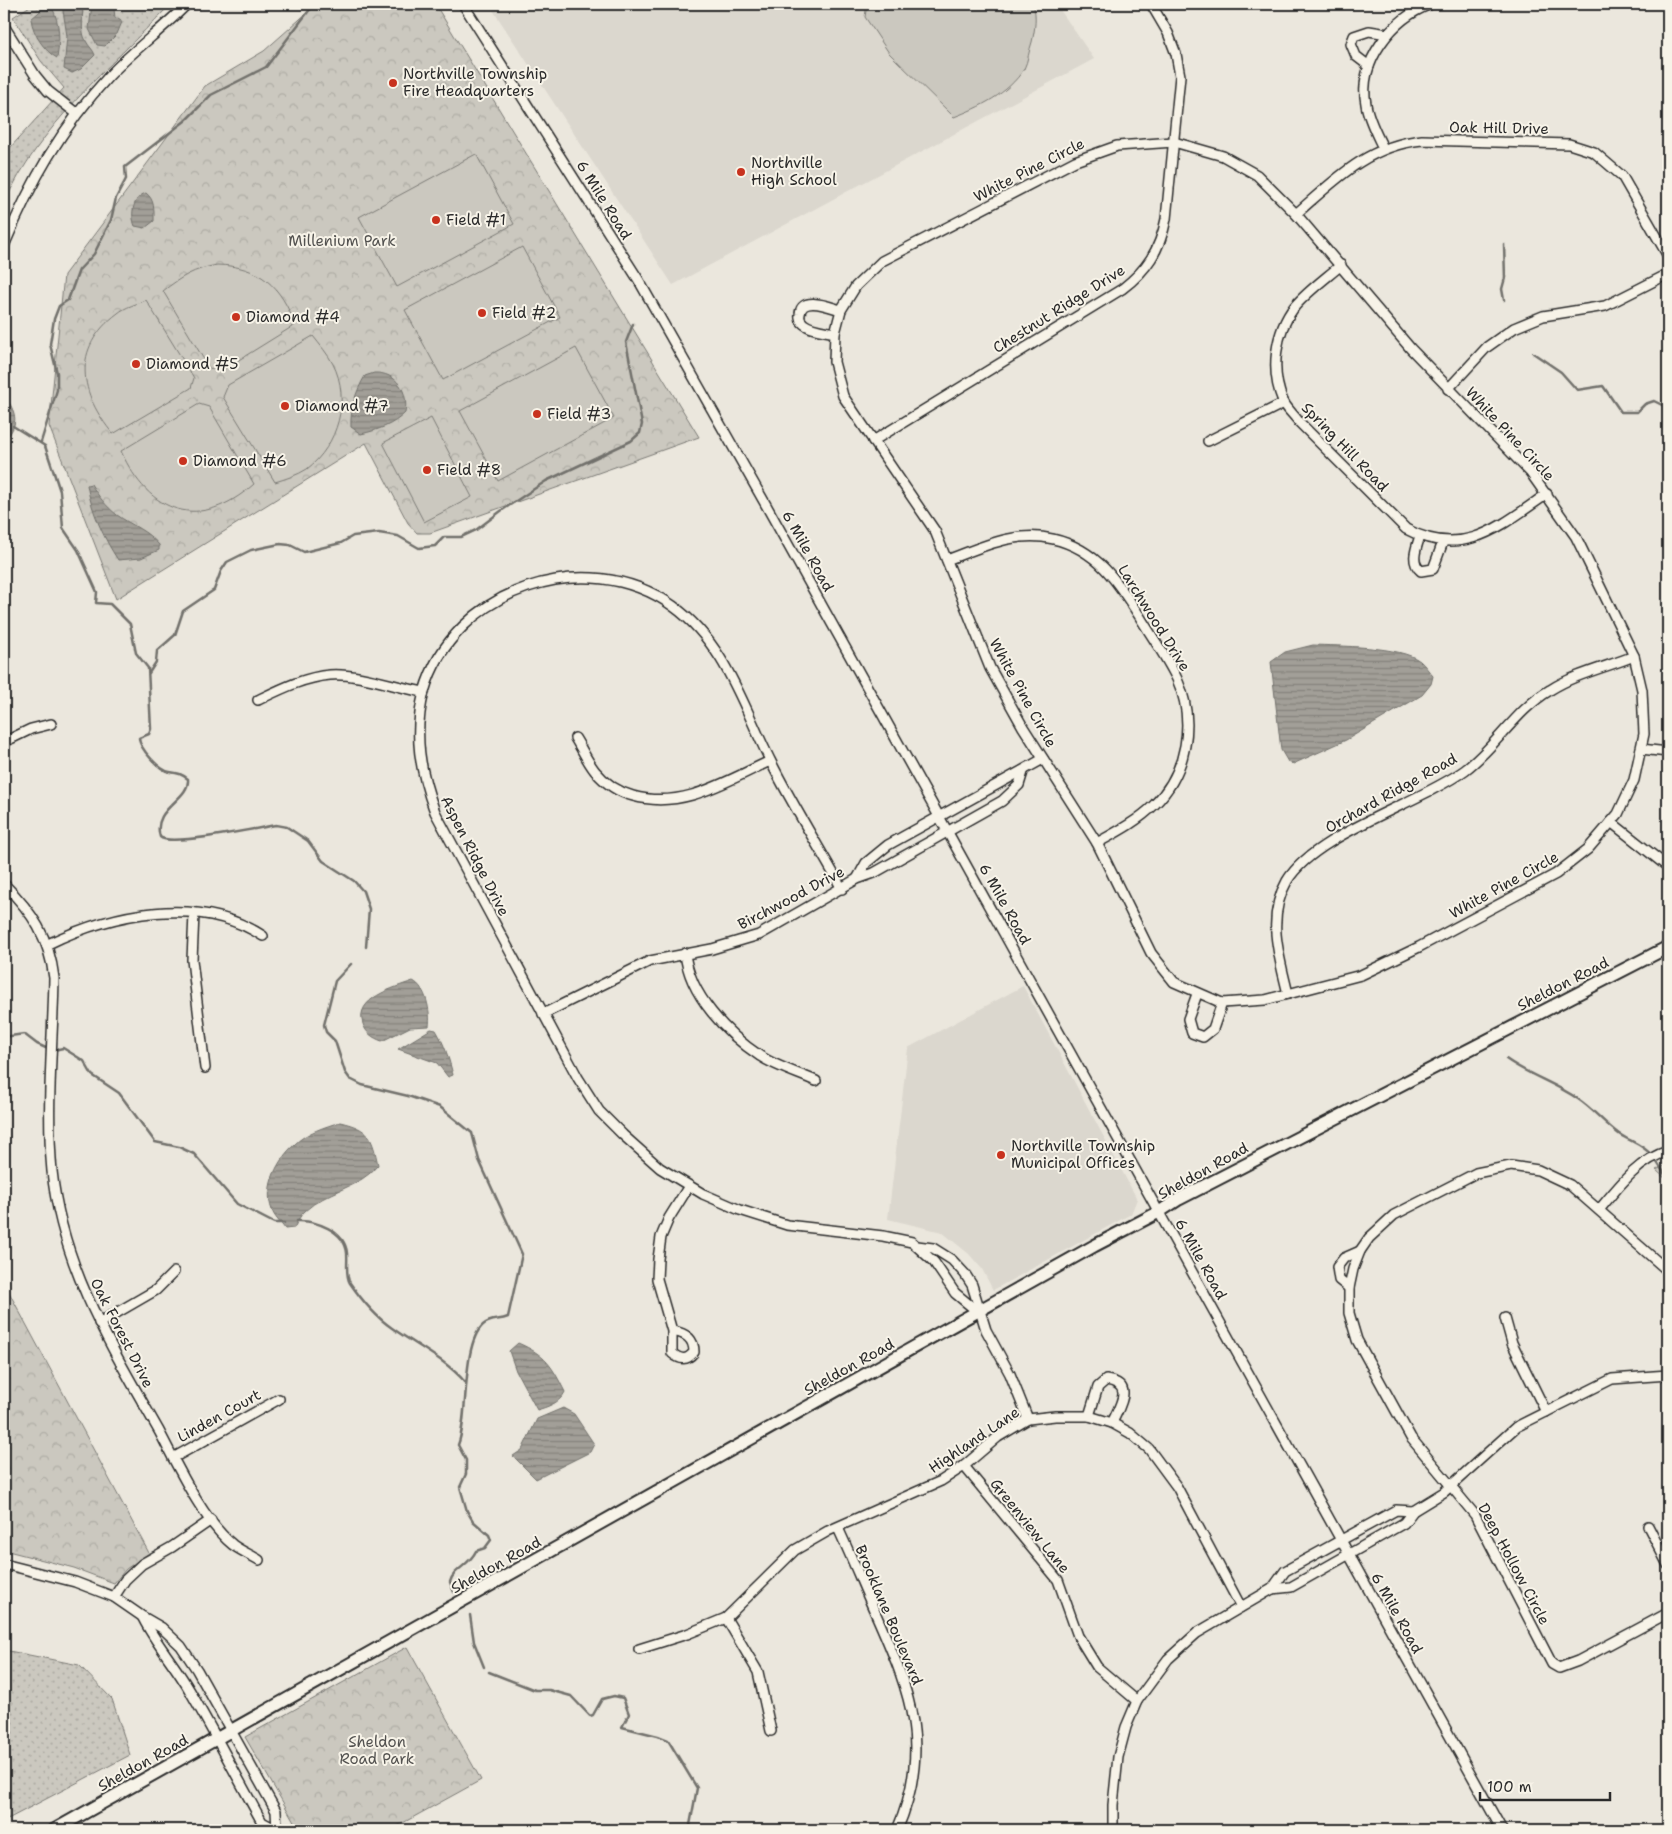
<svg xmlns="http://www.w3.org/2000/svg" width="1672" height="1834" viewBox="0 0 1672 1834" font-family="'Shantell Sans',sans-serif">
<style>
.built{fill:#dbd7ce}
.grass{fill:url(#grass-dots);stroke:#7b7a75}
.park{fill:url(#park-crowns);stroke:#7b7a75}
.pitch{fill:#cbc8bf;stroke:#7b7a75}
.water{fill:url(#water-rules);stroke:#72716c}
.lines{fill:none;stroke-linecap:round;stroke-linejoin:round}
.stream{stroke:#72716c;stroke-width:2.5}
.minor-casing{stroke:#2b2b2b;stroke-width:12}
.major-casing{stroke:#2b2b2b;stroke-width:15}
.minor{stroke:#f7f3e8;stroke-width:9}
.major{stroke:#f7f3e8;stroke-width:11}
.poi-dot{fill:#c8321e;stroke:#f7f3e8;stroke-width:2}
.labels{text-anchor:middle;dominant-baseline:central;stroke-width:4;stroke-linejoin:round;paint-order:stroke}
.poi-label{font-size:15px;fill:#2b2b2b;stroke:#f7f3e8;text-anchor:start}
.street-label{font-size:15px;fill:#2b2b2b;stroke:#f7f3e8}
.park-label{font-size:15px;fill:#535250;stroke:#f7f3e8}
</style>
<defs>
<pattern id="grass-dots" width="8" height="8" patternUnits="userSpaceOnUse" patternTransform="scale(1.25)"><rect width="8" height="8" fill="#cbc8bf"/><path d="M2 2h.1M6 6h.1" fill="none" stroke="#aeaca4" stroke-width="1.8" stroke-linecap="round"/></pattern>
<pattern id="park-crowns" width="20" height="18" patternUnits="userSpaceOnUse" patternTransform="scale(1.25)"><rect width="20" height="18" fill="#cbc8bf"/><path d="M2 6a3 3 0 1 1 6 0M12 15a3 3 0 1 1 6 0" fill="none" stroke="#aeaca4"/></pattern>
<pattern id="water-rules" width="6" height="5" patternUnits="userSpaceOnUse" patternTransform="scale(1.25)"><rect width="6" height="5" fill="#a29f98"/><path d="M0 2.5h6" fill="none" stroke="#84827c"/></pattern>
</defs>
<rect width="100%" height="100%" fill="#ebe7dd"/>
<filter id="ink" filterUnits="userSpaceOnUse"><feTurbulence type="fractalNoise" baseFrequency=".02" numOctaves="2"/><feDisplacementMap in="SourceGraphic" scale="10" xChannelSelector="R" yChannelSelector="G"/><feConvolveMatrix kernelMatrix="1 2 1 2 8 2 1 2 1" color-interpolation-filters="sRGB"/></filter>
<g filter="url(#ink)">
<!-- built -->
<g class="built">
<polygon points="489,4 1056,4 1094,59 673,285"/>
<polygon points="1023,986 1137,1199 1131,1214 993,1290 982,1269 969,1254 942,1232 888,1219 908,1048"/>
</g>
<!-- grass -->
<g class="grass">
<path d="M33,4H166L168,7C109,68 39,126 4,204V143L9,149L64,88L41,61L13,17Z"/>
<polygon points="4,1650 79,1665 112,1699 130,1755 4,1821"/>
</g>
<!-- park -->
<g class="park">
<polygon points="317,4 435,4 699,437 430,533 417,533 408,523 366,443 116,599 49,426 64,275 205,86 264,51"/>
<polygon points="1668,1164 1668,1181 1656,1170"/>
<polygon points="4,1283 149,1553 126,1569 114,1583 74,1568 4,1550"/>
<polygon points="407,1647 481,1780 390,1830 299,1830 245,1737"/>
</g>
<!-- pitch -->
<g class="pitch">
<path d="M867,4H1033C1037,16 1035,29 1032,42C1029,50 1028,61 1024,69C1008,94 980,107 954,117L889,53L865,17Z"/>
<polygon points="476,154 514,224 397,287 359,217"/>
<polygon points="522,247 560,317 443,380 405,310"/>
<path d="M217,265C260,266 281,286 295,325L221,371L209,368L163,291C181,277 194,269 217,265Z"/>
<path d="M146,300L194,378L191,388L113,434C80,394 70,349 118,313C125,307 137,304 146,300Z"/>
<path d="M313,336C320,345 328,354 333,364C351,399 338,445 307,469C298,475 285,479 275,482L223,397L228,385Z"/>
<polygon points="576,348 614,418 498,481 460,411"/>
<path d="M199,404L209,407L254,484C200,532 149,514 121,451Z"/>
<polygon points="431,418 472,497 424,522 383,443"/>
</g>
<!-- water -->
<g class="water">
<path d="M62,4H83C83,15 80,31 86,41C89,47 93,49 95,55L81,69L72,73L64,69L67,36Z"/>
<polygon points="92,4 111,4 114,9 115,18 120,19 122,22 117,34 105,46 97,45 89,29"/>
<path d="M46,6L52,7C60,24 60,40 57,58C44,51 33,34 31,19Z"/>
<path d="M146,193C155,200 154,210 154,221L145,228L135,226C130,214 133,197 146,193Z"/>
<path d="M374,373C397,372 409,392 405,413C393,425 378,430 361,434L351,427C350,409 356,391 365,376Z"/>
<path d="M4,400L8,401C16,413 18,424 8,436L4,435Z"/>
<path d="M91,484C98,496 106,506 117,515C131,525 148,531 159,545V550L141,558L118,560C104,539 91,510 87,485Z"/>
<path d="M1313,645C1337,646 1401,646 1420,661C1425,665 1429,672 1433,676L1431,684L1422,695L1346,740L1293,764L1288,762L1281,750L1271,662L1285,652Z"/>
<path d="M413,981C426,987 431,1012 429,1026L410,1027L382,1041C373,1038 366,1033 363,1024C354,998 394,988 413,981Z"/>
<path d="M431,1029L436,1030C445,1045 449,1059 453,1075L448,1077L437,1063L398,1049Z"/>
<path d="M340,1122C370,1129 372,1137 378,1165C360,1188 326,1191 305,1211C300,1215 297,1223 294,1228L285,1229C281,1223 274,1217 272,1210C263,1187 278,1159 295,1144C307,1132 325,1127 340,1122Z"/>
<path d="M518,1343C546,1355 552,1366 565,1392C560,1403 547,1407 537,1410L516,1371L509,1351Z"/>
<polygon points="563,1408 574,1414 594,1444 590,1452 536,1479 513,1456 522,1450 537,1419"/>
</g>
<g class="lines">
<!-- stream -->
<g class="stream">
<polyline points="1504,300 1502,289 1505,278 1504,244"/>
<polyline points="1533,353 1561,372 1577,390 1603,386 1621,412 1637,412 1645,404 1654,401 1664,406 1668,414"/>
<path d="M13,426L45,446L60,491L63,528L78,550L97,592L96,603L110,604L130,624L136,653L148,668L151,729L149,734L139,738C139,748 160,771 170,772C178,773 182,774 188,779C190,800 151,808 160,837C170,847 258,828 276,825L287,827L308,841L323,861L354,881L363,891L369,909L366,947"/>
<polyline points="41,442 57,390 57,373 50,344 54,319 59,306 68,300 79,270 94,254 111,220 116,198 126,179 125,167 185,121 211,95 266,67 314,4"/>
<polyline points="149,673 156,662 157,651 175,635 183,611 214,590 221,571 227,562 251,550 280,544 290,545 304,552 341,543 353,536 379,533 398,536 419,548 435,546 444,537 461,537 476,530 501,511 546,481 631,441 640,433 642,424 626,342 633,324"/>
<path d="M351,964L335,981L324,1025L326,1032L335,1041L345,1072L350,1079L362,1085L408,1096L440,1107L472,1133L479,1160L522,1254L508,1317C499,1321 491,1318 483,1325C461,1345 469,1418 458,1445L466,1460V1474L460,1487L467,1511L473,1521L489,1535L491,1540L485,1548L476,1551C469,1566 453,1569 450,1582L454,1592"/>
<polyline points="4,1037 24,1034 37,1044 48,1049"/>
<polyline points="54,1050 63,1048 84,1061 92,1075 119,1093 155,1142 179,1147 194,1154 237,1204 274,1223 284,1223"/>
<path d="M1506,1059C1528,1075 1555,1083 1578,1099C1593,1109 1604,1123 1619,1134C1629,1141 1644,1145 1651,1155"/>
<polyline points="1655,1159 1668,1179"/>
<path d="M297,1221C316,1220 345,1231 347,1253C348,1263 345,1275 350,1283C361,1299 376,1317 392,1328C417,1346 445,1359 465,1382"/>
<polyline points="470,1615 474,1642 484,1667"/>
<polyline points="489,1672 535,1690 549,1690 571,1696 590,1716 593,1715 602,1699 614,1696 623,1698 629,1714 622,1727 658,1736 668,1740 697,1788 690,1825 693,1830"/>
</g>
<!-- minor casing -->
<g class="minor-casing">
<g id="minor">
<polyline points="463,4 638,279 766,505 1502,1830"/>
<polyline points="4,26 35,75 48,91 76,113"/>
<polyline points="1369,66 1356,56 1351,44 1354,36 1369,31 1388,34"/>
<polygon points="1174,142 1223,156 1257,175 1296,214 1411,349 1530,472 1576,537 1634,656 1642,690 1644,734 1634,780 1618,814 1588,849 1556,874 1419,947 1361,975 1265,1000 1222,1003 1174,982 1151,953 1097,843 1023,727 990,668 935,531 843,396 834,362 835,333 841,310 856,286 882,261 1075,161 1117,146"/>
<path d="M1383,148C1377,135 1368,119 1366,104C1358,62 1392,18 1431,4"/>
<path d="M1296,214C1336,179 1367,146 1422,140L1569,144L1594,152L1622,176L1668,256"/>
<path d="M4,246C31,181 61,128 109,76C133,50 162,30 187,4"/>
<path d="M1341,265C1326,278 1308,291 1295,306C1275,332 1270,371 1283,401C1286,408 1294,415 1299,422L1406,529C1464,560 1500,526 1547,494"/>
<path d="M835,333C826,331 811,330 804,324C801,322 799,318 800,314C801,295 830,307 841,310"/>
<polyline points="1448,389 1487,347 1514,328 1543,316 1605,306 1668,274"/>
<path d="M873,441L1122,289C1147,270 1160,250 1166,219L1180,76L1176,54L1168,33L1151,4"/>
<polyline points="1208,441 1284,403"/>
<path d="M1420,536C1416,549 1410,562 1421,571L1433,569L1443,542"/>
<path d="M947,560C982,547 1016,530 1053,539C1097,549 1118,582 1140,617C1152,637 1167,658 1177,679C1196,721 1187,773 1154,805C1138,821 1117,832 1097,843"/>
<path d="M258,700C281,689 305,677 330,675C358,673 395,687 424,692"/>
<path d="M575,738C582,749 587,761 595,771C605,783 618,792 633,796C683,810 726,781 770,761"/>
<polyline points="4,742 31,729 51,724"/>
<polyline points="1641,749 1668,752"/>
<polyline points="1611,822 1668,867"/>
<polyline points="857,879 866,863 888,845 1043,759"/>
<path d="M4,884C33,913 49,937 54,978C53,1042 46,1107 52,1171C62,1268 112,1348 159,1431C177,1465 203,1521 233,1545C241,1551 251,1555 259,1560"/>
<path d="M842,889C819,847 793,806 771,762C743,707 726,644 673,606C587,544 453,589 424,692C413,735 420,771 435,812L578,1078L599,1111L623,1135L660,1168L703,1194L740,1210L787,1225L883,1236L912,1242L934,1262L955,1293L978,1312"/>
<polyline points="194,914 192,960 205,1068"/>
<path d="M48,944C112,913 199,894 263,936"/>
<path d="M685,953C689,995 727,1034 760,1056C777,1067 798,1073 816,1081"/>
<polyline points="1197,994 1188,1019 1192,1033 1203,1037 1213,1029 1222,1003"/>
<path d="M1288,994C1279,955 1266,918 1287,881C1315,834 1418,804 1465,770C1496,747 1516,710 1550,690C1575,674 1607,667 1634,656"/>
<polyline points="543,1014 650,961 712,949 759,935 857,879 874,873 1002,801 1019,785 1023,772"/>
<path d="M1599,1210C1618,1187 1638,1160 1668,1151"/>
<polyline points="917,1246 933,1248 952,1260 965,1274 972,1285 986,1330 1010,1374 1028,1419"/>
<polyline points="1668,1271 1570,1185 1538,1170 1511,1166 1476,1173 1394,1215 1369,1238 1360,1251 1353,1269 1349,1288 1349,1313 1357,1340 1411,1438 1475,1515 1552,1664 1559,1668 1578,1661 1668,1613"/>
<polyline points="1349,1288 1339,1280 1337,1267 1344,1258 1360,1251"/>
<polyline points="1505,1318 1512,1343 1546,1412"/>
<polyline points="99,1323 156,1290 174,1272"/>
<path d="M672,1331C685,1333 694,1338 694,1352C687,1361 680,1360 672,1353V1331L657,1279L658,1259L661,1237L669,1218L689,1186"/>
<path d="M1089,1416L1098,1387L1106,1380C1135,1384 1120,1405 1112,1423"/>
<polyline points="173,1458 279,1399"/>
<polyline points="964,1466 1058,1580 1078,1636 1097,1667 1137,1701"/>
<polyline points="1648,1526 1668,1565"/>
<path d="M838,1528C852,1558 864,1588 878,1619C911,1694 932,1749 897,1830"/>
<polyline points="4,1564 75,1582 114,1597 143,1617 162,1628 181,1646 197,1670 276,1811 277,1830"/>
<polyline points="1272,1589 1291,1587 1404,1523 1413,1511 1444,1492 1516,1427 1612,1379 1668,1375"/>
<polyline points="114,1597 125,1580 142,1564 172,1547 211,1520"/>
<path d="M143,1618C156,1644 176,1666 190,1691C215,1734 238,1779 262,1822L277,1830"/>
<polyline points="726,1618 758,1672 771,1731"/>
<polyline points="639,1649 687,1634 726,1618 795,1550 828,1531 941,1481 964,1466 998,1437 1028,1419 1055,1416 1089,1416 1112,1423 1130,1433 1149,1449 1177,1487 1241,1607"/>
<polyline points="1113,1830 1113,1805 1118,1757 1126,1727 1137,1701 1168,1659 1197,1633 1272,1589 1285,1571 1396,1510 1413,1511"/>
</g>
</g>
<!-- major casing -->
<g class="major-casing">
<polyline id="major" points="54,1830 1094,1246 1159,1212 1179,1199 1668,947"/>
</g>
<!-- minor -->
<use href="#minor" class="minor"/>
<!-- major -->
<use href="#major" class="major"/>
</g>
</g>
<!-- markers -->
<g class="poi-dot">
<circle cx="393" cy="83" r="5"/>
<circle cx="741" cy="172" r="5"/>
<circle cx="436" cy="220" r="5"/>
<circle cx="482" cy="313" r="5"/>
<circle cx="236" cy="317" r="5"/>
<circle cx="136" cy="364" r="5"/>
<circle cx="285" cy="406" r="5"/>
<circle cx="537" cy="414" r="5"/>
<circle cx="183" cy="461" r="5"/>
<circle cx="427" cy="470" r="5"/>
<circle cx="1001" cy="1155" r="5"/>
</g>
<g class="labels">
<!-- poi labels -->
<g class="poi-label">
<text x="403" y="74">Northville Township<tspan x="403" dy="17">Fire Headquarters</tspan></text>
<text x="751" y="163">Northville<tspan x="751" dy="17">High School</tspan></text>
<text x="446" y="220">Field #1</text>
<text x="492" y="313">Field #2</text>
<text x="246" y="317">Diamond #4</text>
<text x="146" y="364">Diamond #5</text>
<text x="295" y="406">Diamond #7</text>
<text x="547" y="414">Field #3</text>
<text x="193" y="461">Diamond #6</text>
<text x="437" y="470">Field #8</text>
<text x="1011" y="1146">Northville Township<tspan x="1011" dy="17">Municipal Offices</tspan></text>
</g>
<!-- street labels -->
<g class="street-label">
<text transform="translate(1499 128) rotate(1)">Oak Hill Drive</text>
<text transform="translate(1029 170) rotate(-27)">White Pine Circle</text>
<text transform="translate(604 200) rotate(58)">6 Mile Road</text>
<text transform="translate(1059 309) rotate(-32)">Chestnut Ridge Drive</text>
<text transform="translate(1510 434) rotate(47)">White Pine Circle</text>
<text transform="translate(1345 447) rotate(46)">Spring Hill Road</text>
<text transform="translate(808 551) rotate(61)">6 Mile Road</text>
<text transform="translate(1154 618) rotate(58)">Larchwood Drive</text>
<text transform="translate(1023 693) rotate(61)">White Pine Circle</text>
<text transform="translate(1391 793) rotate(-29)">Orchard Ridge Road</text>
<text transform="translate(475 856) rotate(63)">Aspen Ridge Drive</text>
<text transform="translate(1504 885) rotate(-29)">White Pine Circle</text>
<text transform="translate(791 898) rotate(-28)">Birchwood Drive</text>
<text transform="translate(1005 904) rotate(61)">6 Mile Road</text>
<text transform="translate(1563 984) rotate(-27)">Sheldon Road</text>
<text transform="translate(1203 1171) rotate(-29)">Sheldon Road</text>
<text transform="translate(1201 1259) rotate(61)">6 Mile Road</text>
<text transform="translate(122 1333) rotate(63)">Oak Forest Drive</text>
<text transform="translate(849 1367) rotate(-29)">Sheldon Road</text>
<text transform="translate(219 1416) rotate(-29)">Linden Court</text>
<text transform="translate(974 1440) rotate(-34)">Highland Lane</text>
<text transform="translate(1030 1526) rotate(51)">Greenview Lane</text>
<text transform="translate(1514 1564) rotate(62)">Deep Hollow Circle</text>
<text transform="translate(496 1565) rotate(-29)">Sheldon Road</text>
<text transform="translate(1397 1613) rotate(61)">6 Mile Road</text>
<text transform="translate(889 1615) rotate(67)">Brooklane Boulevard</text>
<text transform="translate(143 1763) rotate(-29)">Sheldon Road</text>
</g>
<!-- park labels -->
<g class="park-label">
<text x="342" y="241">Millenium Park</text>
<text x="377" y="1742">Sheldon<tspan x="377" dy="17">Road Park</tspan></text>
</g>
</g>
<!-- margin -->
<rect width="1672" height="1834" fill="none" stroke="#f7f3e8" stroke-width="20"/>
<rect x="10" y="10" width="1652" height="1814" fill="none" stroke="#2b2b2b" stroke-width="2" filter="url(#ink)"/>
<!-- scale -->
<path d="M1480 1792v8h130v-8" fill="none" stroke="#2b2b2b" stroke-width="2.5"/>
<text x="1487" y="1792" font-size="15" fill="#2b2b2b" stroke="#f7f3e8" stroke-width="4" paint-order="stroke">100 m</text>
</svg>
